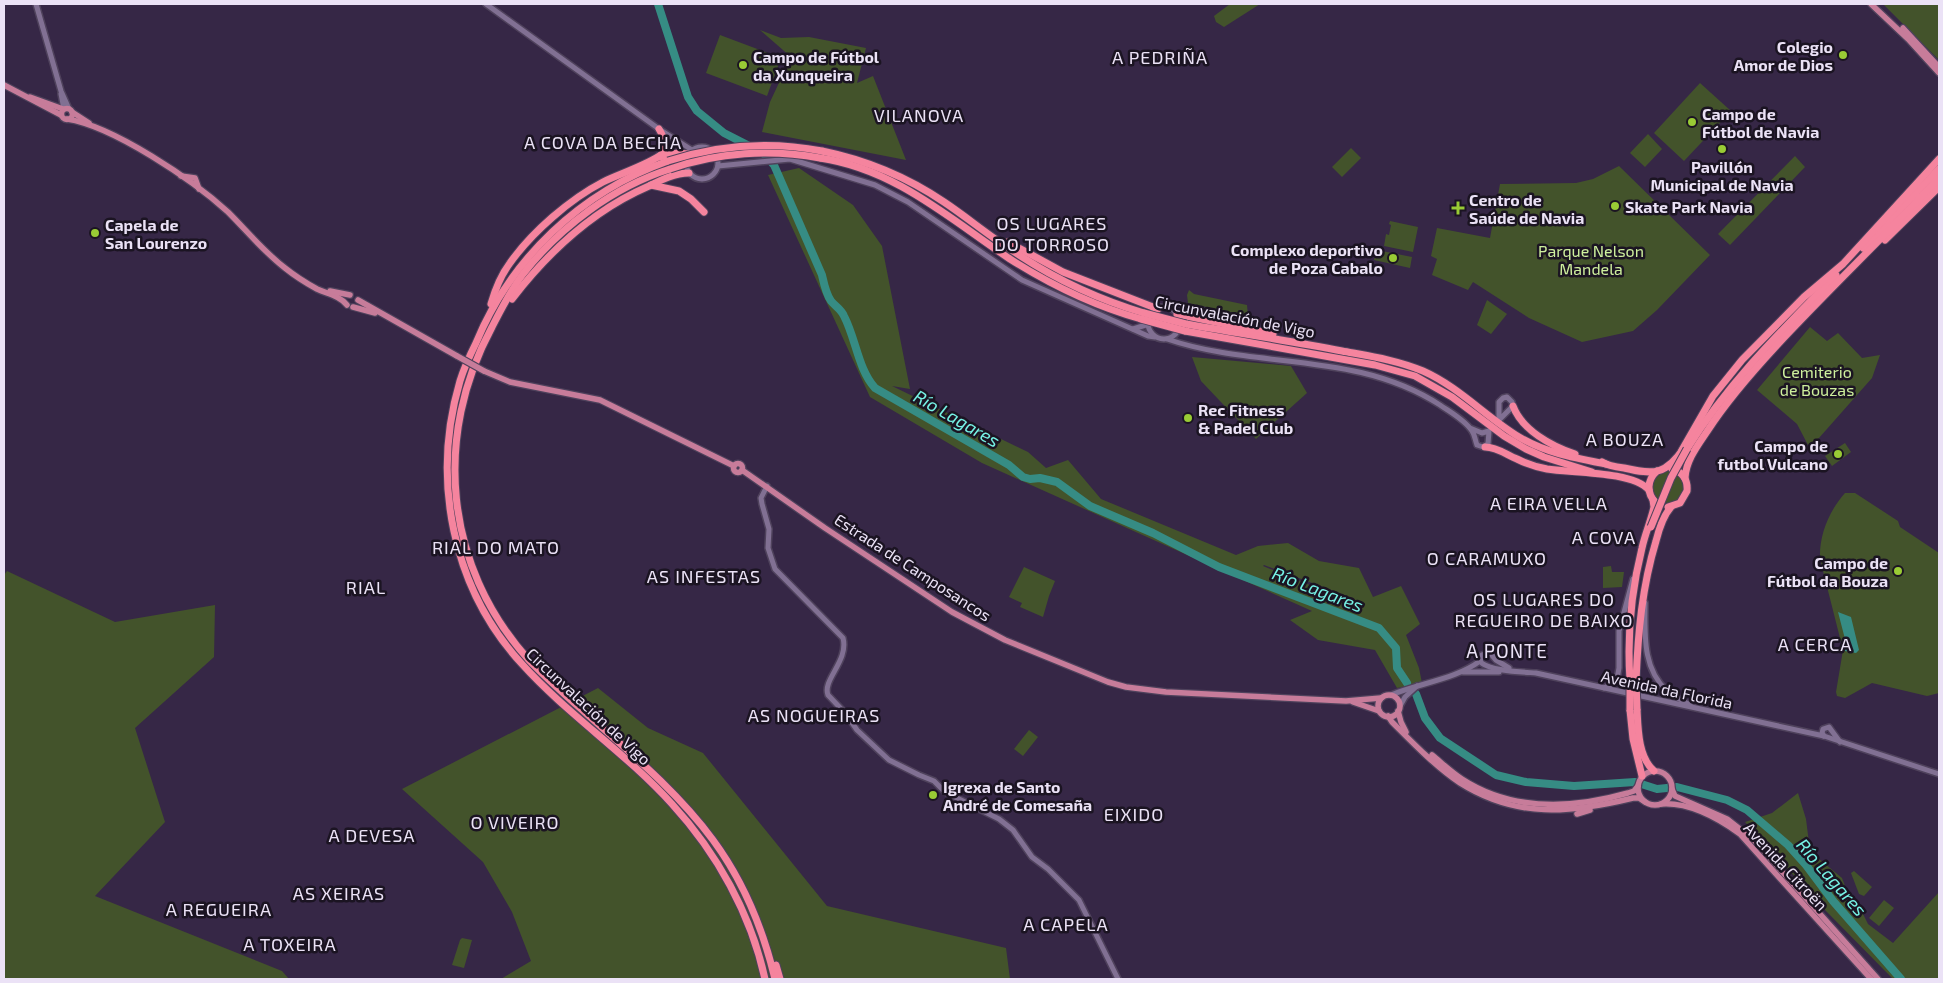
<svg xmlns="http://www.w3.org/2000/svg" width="1943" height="983" viewBox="0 0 1943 983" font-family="'Exo 2',sans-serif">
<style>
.green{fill:#43532b;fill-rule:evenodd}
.water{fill:#368c84}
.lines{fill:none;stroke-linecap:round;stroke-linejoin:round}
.river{stroke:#368c84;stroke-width:8}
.secondary-casing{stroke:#4f425c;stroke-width:8}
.primary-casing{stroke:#4f425c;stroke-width:8}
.highway-casing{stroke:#4f425c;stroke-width:9}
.secondary{stroke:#817093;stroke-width:5}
.primary{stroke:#c77c9a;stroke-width:5.5}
.highway{stroke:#f5849e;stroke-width:7}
.primary-bridge-casing{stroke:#4f425c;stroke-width:8;stroke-linecap:butt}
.highway-bridge-casing{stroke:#4f425c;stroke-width:9;stroke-linecap:butt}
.primary-bridge{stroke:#c77c9a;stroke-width:5.5}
.highway-bridge{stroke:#f5849e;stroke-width:7}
.poi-dot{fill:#99cb35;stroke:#1b1422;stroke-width:2}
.labels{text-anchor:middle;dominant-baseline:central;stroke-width:5;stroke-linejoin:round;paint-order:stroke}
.poi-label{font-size:16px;font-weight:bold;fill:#ebe2f6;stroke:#1b1422;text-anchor:start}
.park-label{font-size:16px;fill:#cef09d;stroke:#1b1422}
.street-label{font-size:16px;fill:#ebe2f6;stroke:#1b1422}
.neighbourhood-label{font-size:18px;letter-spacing:1px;fill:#ebe2f6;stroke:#1b1422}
.water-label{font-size:18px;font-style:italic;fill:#77f3e6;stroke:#1b1422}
.quarter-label{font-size:19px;letter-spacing:1px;fill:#ebe2f6;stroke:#1b1422}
</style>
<rect width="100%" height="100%" fill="#362746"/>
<!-- green -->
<g class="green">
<polygon points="1230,4 1260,4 1224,27 1216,22 1214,16"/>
<polygon points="1883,4 1939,4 1939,60"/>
<polygon points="760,30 781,38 809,37 866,48 857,83 873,76 906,160 762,132 770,102 791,57"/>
<polygon points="720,35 781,58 767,96 706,73"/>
<polygon points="1700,83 1731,111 1684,161 1654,133"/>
<polygon points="1648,134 1662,149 1645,167 1630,153"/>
<polygon points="1351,148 1361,158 1342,177 1332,167"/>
<polygon points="1795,156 1805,167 1730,245 1718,234"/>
<polygon points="1619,166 1710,255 1657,310 1633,331 1582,342 1529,318 1473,282 1468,290 1432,275 1437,259 1431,256 1437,228 1490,238 1500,184 1576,183 1593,179"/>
<path d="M799,168L853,205L882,246L910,389L892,386L1028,452L1046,468L1068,460L1101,499L1236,555L1258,546L1288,543L1319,561L1359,568L1373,597L1401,586L1420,624L1406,635L1419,668L1422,683L1397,688L1375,650L1318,640L1290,620L1312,611L982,463L870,397L768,175ZM1263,566L1264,565L1347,596L1321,607L1339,597Z"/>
<polygon points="1390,221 1418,227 1413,252 1384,246 1386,234 1389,235 1391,225 1389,224"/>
<polygon points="1377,250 1412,257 1410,268 1374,260"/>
<polygon points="1189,290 1194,294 1247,305 1248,316 1188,303 1187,295"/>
<polygon points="1487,300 1507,314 1491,334 1477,325"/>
<polygon points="1810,327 1827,341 1838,333 1862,358 1880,355 1872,378 1819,438 1808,445 1797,424 1757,390"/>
<polygon points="1192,357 1291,366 1307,393 1256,439 1201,381"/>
<polygon points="1845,443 1851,452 1832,466 1825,456"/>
<circle cx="1668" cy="487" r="16"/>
<path d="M1845,493H1855L1898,521L1900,527L1939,553V693L1927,696L1872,683L1845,698L1837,696L1836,692L1843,650L1820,559C1819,535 1829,511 1845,493Z"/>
<polygon points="1611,566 1612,572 1624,572 1622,587 1603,588 1603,567"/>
<polygon points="1024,567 1055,581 1049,596 1043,617 1020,607 1022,603 1009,597"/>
<polygon points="7,571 115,622 215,605 214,657 135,728 165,822 95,896 282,971 289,979 4,979 4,575"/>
<polygon points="598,688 648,728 703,753 827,906 1006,948 1010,979 501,979 531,961 512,912 483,862 402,789"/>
<polygon points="1029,730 1038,737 1023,756 1014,749"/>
<polygon points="1798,793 1806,819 1809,843 1813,851 1818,858 1842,878 1850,899 1860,908 1868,924 1893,943 1939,892 1939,979 1893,979 1826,911 1745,822 1772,813"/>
<polygon points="1854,871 1872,887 1864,896 1859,894 1851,873"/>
<polygon points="1884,900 1894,908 1879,926 1869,918"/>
<polygon points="462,938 472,940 464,968 452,965 460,940"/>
</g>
<!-- water -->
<polygon class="water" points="1838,612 1851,617 1859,650 1856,653 1845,651 1845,639"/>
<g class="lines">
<!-- river -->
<g class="river">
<path d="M658,4L688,97L697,111L724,133L763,153L774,165L822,275C824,284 826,294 831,301C836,307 841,309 844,316C856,339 858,369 875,388L1009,465L1023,477L1030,479L1040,478L1057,482L1090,506L1153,533L1219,567L1379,628L1396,648L1397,668L1407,683"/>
<polyline points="1416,694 1425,718 1440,738 1496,775 1526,782 1574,786 1635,782 1657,789 1677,787 1727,800 1747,810 1788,845 1806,865 1833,901 1901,979"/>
</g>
<!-- secondary casing -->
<g class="secondary-casing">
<g id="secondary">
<polyline points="36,4 61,91 69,109"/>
<polyline points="486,4 659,129 692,150"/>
<polyline points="61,94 64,109"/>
<circle cx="702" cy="163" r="16"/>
<polyline points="718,166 790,159 875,185 908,202 1022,280 1148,336 1155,337"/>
<circle cx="1164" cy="323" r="16"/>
<polyline points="1133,329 1149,324"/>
<path d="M1167,339C1257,370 1355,350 1440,405C1450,412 1465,420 1472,431C1475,435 1475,440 1477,445L1483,447L1488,444L1489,431L1482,433L1470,428"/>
<polygon points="1507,397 1512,402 1513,406 1499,420 1499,402 1503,398"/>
<path d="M767,486L761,498L762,504L769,529L768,548L775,569L843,638C849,661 822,680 828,695L846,714L857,730L889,760L919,775L934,781L945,792L999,819L1013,830L1032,857L1048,869L1079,900L1118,979"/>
<path d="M1645,603C1645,634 1642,668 1667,691C1674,697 1682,700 1690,705"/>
<path d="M1480,661C1486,671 1523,672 1536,673L1824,736L1939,774"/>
<polyline points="1480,661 1482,655 1490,653 1496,660 1509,668"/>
<polyline points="1463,672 1499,672"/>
<polyline points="1604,688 1614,683 1617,679 1619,668 1619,631 1633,579"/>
<path d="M1391,695C1420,683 1456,679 1480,661"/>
<polyline points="1400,706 1405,697 1417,686"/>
<polyline points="1824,736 1822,733 1823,729 1829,727 1840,742"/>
</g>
</g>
<!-- primary casing -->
<g class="primary-casing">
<g id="primary">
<polyline points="1871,4 1908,39 1939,73"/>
<polyline points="1903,28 1939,67"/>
<polyline points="4,85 61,115"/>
<polyline points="30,97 63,109"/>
<circle cx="67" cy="114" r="5.5"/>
<polyline points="72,112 89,123"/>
<path d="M67,119C113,126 193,180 228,212C247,231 264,252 285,268C295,276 306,283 317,289C328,294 340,296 347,305"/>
<polyline points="181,176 195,178 199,189"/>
<polyline points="330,291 350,295"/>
<polyline points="358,300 457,356"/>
<polyline points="353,307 375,313"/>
<polyline points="484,371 510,382 600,400 734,466"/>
<circle cx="738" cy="468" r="4.5"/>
<polyline points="742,470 825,528 952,612 1005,640 1108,682 1126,687 1166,692 1346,701 1381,698"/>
<circle cx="1389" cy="706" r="11"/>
<polyline points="1353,702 1379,711"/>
<polyline points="1398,711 1401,722 1406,732"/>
<path d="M1388,716L1392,722C1413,743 1435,766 1460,783C1517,819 1571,813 1633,798H1639L1645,802"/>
<path d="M1432,755C1442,763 1451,772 1462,779C1513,812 1572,809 1628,793L1634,791L1638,786"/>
<circle cx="1655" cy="788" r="17"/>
<polyline points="1672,789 1675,796 1727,819 1755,841 1878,979"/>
<path d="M1661,804C1688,802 1718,818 1740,834L1871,979"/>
<polyline points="1577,814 1590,810"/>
</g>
</g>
<!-- highway casing -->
<g class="highway-casing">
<g id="highway">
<path d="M822,151C866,160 907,177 944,202C968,218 989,236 1013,251C1053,278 1097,299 1144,313"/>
<polyline points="659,157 678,153 688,154"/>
<path d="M820,158C895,169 950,219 1010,259C1051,285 1094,306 1141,319"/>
<path d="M668,161C581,192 511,258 476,343C470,355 464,368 460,381C431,479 452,588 522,664C568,715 626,753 672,804C717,853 751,914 765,979"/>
<path d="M670,169C613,187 560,227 523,274C511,290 501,309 492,327C433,436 444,565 528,659C544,676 562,692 580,708C627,750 676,790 713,840C744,882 763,929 775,979"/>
<polyline points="651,185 679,191 691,199 704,212"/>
<polyline points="1885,240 1939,187"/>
<polyline points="1008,242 1063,272 1158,309"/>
<polyline points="1863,248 1939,169"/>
<path d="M512,299C549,251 593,210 649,186C661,180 675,173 689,173"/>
<path d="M491,304C495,290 501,275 510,263C532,232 570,199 603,182C619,174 650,164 662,154C668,146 664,137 659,129"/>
<polyline points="1177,314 1273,334"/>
<path d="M1186,324C1238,333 1290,341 1342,351C1369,356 1397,360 1423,371C1459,387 1486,417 1519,437C1546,453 1575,458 1606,464"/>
<polyline points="1185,331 1375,365 1415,376 1452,397 1504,436 1526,449 1544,457 1592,472"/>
<path d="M1513,406C1522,430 1551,446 1575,454"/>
<path d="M1485,447C1497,447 1507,455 1517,459C1527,464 1537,467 1547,469C1572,473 1632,471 1649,490"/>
<path d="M1687,449C1728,383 1782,330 1836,275"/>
<polyline points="1682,450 1713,396 1742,360 1804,297 1843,264 1939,159"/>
<path d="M1602,462C1608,466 1616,467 1624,468C1654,475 1666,475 1684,448"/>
<path d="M1685,478C1686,460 1698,445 1708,430C1728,399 1752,372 1777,345C1830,288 1886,235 1939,178"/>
<path d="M1656,503C1646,493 1647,480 1657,471"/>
<path d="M1668,507L1680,503L1687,491C1688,480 1683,472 1672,469"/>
<path d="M1630,680C1627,636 1631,592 1642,548C1645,534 1651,521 1654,507L1653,500"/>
<path d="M1636,681C1638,633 1642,587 1656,541C1659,529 1663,516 1671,507"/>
<path d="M1637,709C1638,729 1638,757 1654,771"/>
<polyline points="1630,710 1633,739 1642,776"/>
<polyline points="776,965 780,979"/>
</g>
</g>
<!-- secondary -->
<use href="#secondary" class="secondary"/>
<!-- primary -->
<use href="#primary" class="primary"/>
<!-- highway -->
<use href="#highway" class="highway"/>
<!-- primary-bridge casing -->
<g class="primary-bridge-casing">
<polyline id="primary-bridge" points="457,356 484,371"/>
</g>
<!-- highway-bridge casing -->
<g class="highway-bridge-casing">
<g id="highway-bridge">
<path d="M668,161C718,145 770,141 822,151"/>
<path d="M670,169C718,152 771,149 820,158"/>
<polyline points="1144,313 1186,324"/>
<polyline points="1141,319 1185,331"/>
<polyline points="1651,527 1671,478 1687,449"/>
<polyline points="1630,680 1630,710"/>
<polyline points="1636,681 1637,709"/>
</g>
</g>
<!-- primary-bridge -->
<use href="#primary-bridge" class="primary-bridge"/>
<!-- highway-bridge -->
<use href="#highway-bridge" class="highway-bridge"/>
</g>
<!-- markers -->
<g class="poi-dot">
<circle cx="1843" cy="55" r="5"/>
<circle cx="743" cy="65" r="5"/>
<circle cx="1692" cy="122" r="5"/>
<circle cx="1722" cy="149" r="5"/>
<circle cx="1615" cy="206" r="5"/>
<path d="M1455.5 200.5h5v5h5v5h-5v5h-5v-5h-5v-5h5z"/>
<circle cx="95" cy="233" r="5"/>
<circle cx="1393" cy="258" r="5"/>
<circle cx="1188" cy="418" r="5"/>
<circle cx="1838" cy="454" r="5"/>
<circle cx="1898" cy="571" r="5"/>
<circle cx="933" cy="795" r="5"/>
</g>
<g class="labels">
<!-- poi labels -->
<g class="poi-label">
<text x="1833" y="46" text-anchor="end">Colegio<tspan x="1833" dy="18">Amor de Dios</tspan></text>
<text x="753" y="56">Campo de Fútbol<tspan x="753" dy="18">da Xunqueira</tspan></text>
<text x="1702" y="113">Campo de<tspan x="1702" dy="18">Fútbol de Navia</tspan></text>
<text x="1722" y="166" text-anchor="middle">Pavillón<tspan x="1722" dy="18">Municipal de Navia</tspan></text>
<text x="1469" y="199">Centro de<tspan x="1469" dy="18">Saúde de Navia</tspan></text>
<text x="1625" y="206">Skate Park Navia</text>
<text x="105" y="224">Capela de<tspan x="105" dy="18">San Lourenzo</tspan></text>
<text x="1383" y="249" text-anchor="end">Complexo deportivo<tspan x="1383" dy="18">de Poza Cabalo</tspan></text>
<text x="1198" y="409">Rec Fitness<tspan x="1198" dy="18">&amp; Padel Club</tspan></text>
<text x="1828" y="445" text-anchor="end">Campo de<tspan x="1828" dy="18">futbol Vulcano</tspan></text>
<text x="1888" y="562" text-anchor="end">Campo de<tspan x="1888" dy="18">Fútbol da Bouza</tspan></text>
<text x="943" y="786">Igrexa de Santo<tspan x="943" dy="18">André de Comesaña</tspan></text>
</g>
<!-- park labels -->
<g class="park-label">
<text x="1591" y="250">Parque Nelson<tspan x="1591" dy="18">Mandela</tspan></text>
<text x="1817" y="371">Cemiterio<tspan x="1817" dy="18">de Bouzas</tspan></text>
</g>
<!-- street labels -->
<g class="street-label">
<text transform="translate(1235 316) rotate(11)">Circunvalación de Vigo</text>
<text transform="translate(913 567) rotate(33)">Estrada de Camposancos</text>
<text transform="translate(1667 689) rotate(12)">Avenida da Florida</text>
<text transform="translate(589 706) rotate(43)">Circunvalación de Vigo</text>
<text transform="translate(1786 866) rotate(47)">Avenida Citroën</text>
</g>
<!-- neighbourhood labels -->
<g class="neighbourhood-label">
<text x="1160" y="57">A PEDRIÑA</text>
<text x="919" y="115">VILANOVA</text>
<text x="603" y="142">A COVA DA BECHA</text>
<text x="1052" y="223">OS LUGARES<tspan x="1052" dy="21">DO TORROSO</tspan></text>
<text x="1625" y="439">A BOUZA</text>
<text x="1549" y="503">A EIRA VELLA</text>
<text x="1604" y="537">A COVA</text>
<text x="496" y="547">RIAL DO MATO</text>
<text x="1487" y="558">O CARAMUXO</text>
<text x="704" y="576">AS INFESTAS</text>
<text x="366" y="587">RIAL</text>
<text x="1544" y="599">OS LUGARES DO<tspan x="1544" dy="21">REGUEIRO DE BAIXO</tspan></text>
<text x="1815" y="644">A CERCA</text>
<text x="814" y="715">AS NOGUEIRAS</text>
<text x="1134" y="814">EIXIDO</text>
<text x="515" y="822">O VIVEIRO</text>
<text x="372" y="835">A DEVESA</text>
<text x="339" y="893">AS XEIRAS</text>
<text x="219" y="909">A REGUEIRA</text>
<text x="1066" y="924">A CAPELA</text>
<text x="290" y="944">A TOXEIRA</text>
</g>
<!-- water labels -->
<g class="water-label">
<text transform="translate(957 418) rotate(30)">Río Lagares</text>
<text transform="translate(1318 589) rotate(21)">Río Lagares</text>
<text transform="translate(1832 877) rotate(49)">Río Lagares</text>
</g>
<!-- quarter labels -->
<g class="quarter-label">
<text x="1507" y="650">A PONTE</text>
</g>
</g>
<!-- border -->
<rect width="1943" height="983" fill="none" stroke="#ebe2f6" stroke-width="10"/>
</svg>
